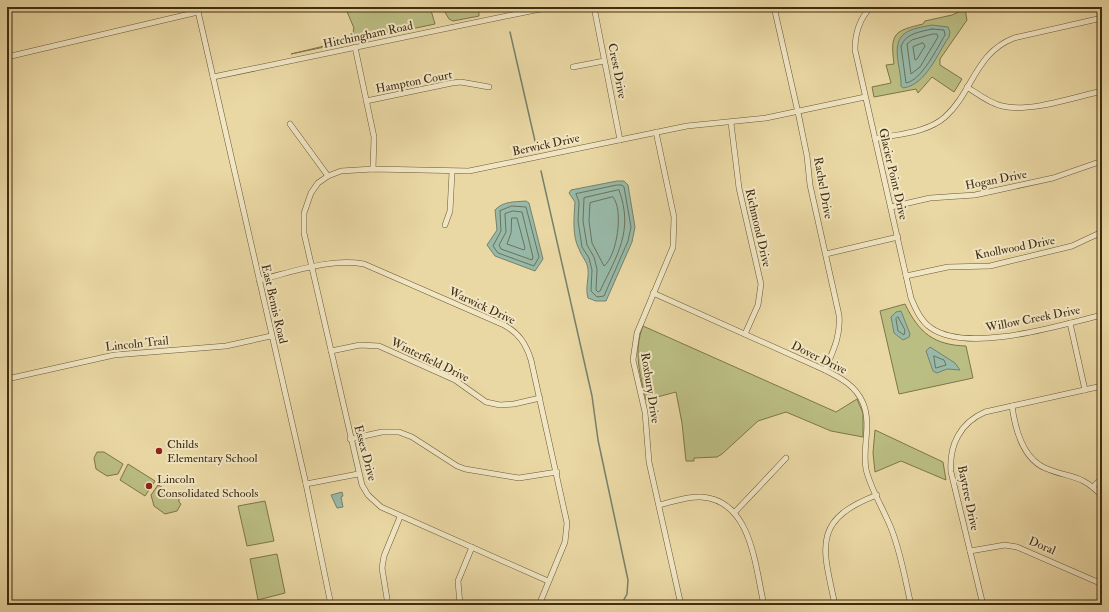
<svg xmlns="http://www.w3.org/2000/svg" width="1109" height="612" viewBox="0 0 1109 612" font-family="'IM FELL Double Pica',serif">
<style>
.green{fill:#bbbe83;stroke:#7e754a}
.water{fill:#98b9a8;stroke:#75816c}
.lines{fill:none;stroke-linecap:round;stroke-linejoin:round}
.shore{stroke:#6c725c;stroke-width:1}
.stream{stroke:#75816c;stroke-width:1.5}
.minor-casing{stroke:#6a5736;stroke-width:6}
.minor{stroke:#f1e6c4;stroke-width:5}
.poi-dot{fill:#8f2418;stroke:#f1e6c4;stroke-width:1.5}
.labels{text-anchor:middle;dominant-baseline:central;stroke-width:4;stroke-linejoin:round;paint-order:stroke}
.street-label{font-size:12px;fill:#402c11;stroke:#f1e6c4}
.poi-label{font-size:12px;fill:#402c11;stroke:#f1e6c4;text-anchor:start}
</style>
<rect width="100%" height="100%" fill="#ead8a4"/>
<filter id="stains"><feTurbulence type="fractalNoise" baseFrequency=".005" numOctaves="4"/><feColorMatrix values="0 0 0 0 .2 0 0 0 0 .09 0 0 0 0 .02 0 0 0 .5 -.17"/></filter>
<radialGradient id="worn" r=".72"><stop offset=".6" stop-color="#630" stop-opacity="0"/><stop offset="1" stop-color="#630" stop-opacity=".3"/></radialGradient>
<!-- green -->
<g class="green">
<polygon points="345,7 430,7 435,24 291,54 345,41 352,37 354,28"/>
<polygon points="442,7 479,7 479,16 453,21 449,19"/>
<path d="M965,9L967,20L940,59V65L962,79L954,92L932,77L918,93L916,89L874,97L872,87L891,83L886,65L894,64C890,33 894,31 923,24L925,21L952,15Z"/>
<path d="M905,304C919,333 934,345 966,346L973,378L899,394L880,311Z"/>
<path d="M643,326L836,412L857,399L863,413V437L831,431L786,412L758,421L722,454L717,457L694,458V461H686L682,423L676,392L646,400C640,374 633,352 643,326Z"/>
<polygon points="875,430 943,462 946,480 901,461 875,472 873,453"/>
<polygon points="97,452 104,452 123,464 118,474 107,476 96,469 94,458"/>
<polygon points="128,464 155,481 145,496 120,480"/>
<polygon points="158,485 167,490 168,493 170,492 179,498 179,502 181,504 177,511 165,514 154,506 151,495"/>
<polygon points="265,501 274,541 247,546 238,506"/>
<polygon points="277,554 285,593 258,600 250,559"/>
</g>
<!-- water -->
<g class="water">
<path d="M932,25L948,27L950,32L949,37C937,54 926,85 903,88L901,86C902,71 890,45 904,34C911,28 923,27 932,25Z"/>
<path d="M617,181H624L628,185L635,227L632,242L606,301H596L588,298C585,288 589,279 588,269C587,261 582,257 579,249C572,236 574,217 575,202L569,193L571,190Z"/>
<path d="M526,201L529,203L543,259L535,271L495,256L487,245L497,230L495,210C503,201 515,202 526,201Z"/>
<polygon points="901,311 910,334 909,337 903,340 894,333 891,317 896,312"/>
<polygon points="930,347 955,363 960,370 947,369 937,373 933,371 926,351"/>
<polygon points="342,492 343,496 341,497 343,507 337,508 331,495"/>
</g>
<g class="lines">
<!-- shore -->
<g class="shore">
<path d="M932,29L944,30L945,35C937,48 922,80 906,83L901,46C906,33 920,32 932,29Z"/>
<polygon points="933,34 937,34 938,37 920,67 911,74 907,44 912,40"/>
<polygon points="923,43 925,46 917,59 915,60 913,47"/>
<polygon points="617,185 622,185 624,187 631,227 628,241 604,296 597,297 591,291 592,270 589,258 582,247 578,221 579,202 576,194"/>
<path d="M619,190C634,231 617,255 600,291L598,292L596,290L597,269L594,257L587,245L583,221L584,198Z"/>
<path d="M613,197C624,210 617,256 604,266L592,243L589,221L590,203Z"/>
<polygon points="512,206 526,207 539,257 534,266 498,253 493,246 501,231 500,211"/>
<polygon points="513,211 522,212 533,257 532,260 501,249 499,245 506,232 505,214"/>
<polygon points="512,218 517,218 525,248 524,250 507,244 511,233"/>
<polygon points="898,317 905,330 904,335 898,331 896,319"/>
<polygon points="934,356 944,360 946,365 936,368"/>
</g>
<!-- stream -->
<g class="stream">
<polyline points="510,32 535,141"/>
<polyline points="541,171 592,396 598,440 628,580 627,594 621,605"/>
</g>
<!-- minor casing -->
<g class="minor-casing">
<g id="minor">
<polyline points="197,7 306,484 331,605"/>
<polyline points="594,7 620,140"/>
<path d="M774,7L799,117L807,156L810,185L839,315C841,336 833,351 825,370"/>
<path d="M871,7C859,19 855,33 855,50L911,298C916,310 921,321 931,328C969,354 1060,325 1102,315"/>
<polyline points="355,47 374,137 373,169"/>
<polyline points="7,57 198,12"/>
<polyline points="573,67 604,61"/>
<polyline points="213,77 550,7"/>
<path d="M967,87C978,94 989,103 1002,106C1029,113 1075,97 1102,91"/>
<polyline points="366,101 452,83 461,82 489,87"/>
<polyline points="731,123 739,188 761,284 758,305 745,334"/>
<polyline points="290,124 328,176"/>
<polyline points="656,132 674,217 673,247 637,333 633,360 645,412 649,462 681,605"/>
<path d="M875,139C897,134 927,133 945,117C973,92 975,53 1014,38L1102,18"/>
<polyline points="891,207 930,198 975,195 1053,178 1102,161"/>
<polyline points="445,225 450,211 452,172"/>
<polyline points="826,254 898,237"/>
<polyline points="906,276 948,267 990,266 1072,246 1102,232"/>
<path d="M259,280C293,272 329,258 364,264L504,325C519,333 526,344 531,360L567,523L565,542L539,605"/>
<path d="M653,293L825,370C841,378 856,386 863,403C872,425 862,447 866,469C870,488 884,510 891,528C901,553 905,579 911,605"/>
<polyline points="1070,323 1085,390"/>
<polyline points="331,351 360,345 379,346 455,380 486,402 500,405 514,404 540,398"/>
<polyline points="7,379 114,355 226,346 271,336"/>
<path d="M1012,406C1015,428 1022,458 1045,468C1071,479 1080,473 1102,496"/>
<polyline points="350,439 382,432 399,432 412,437 457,466 465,469 519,478 557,472"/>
<polyline points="306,484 358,474"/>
<polyline points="1093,487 1102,478"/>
<path d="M659,505C672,502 687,496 701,497C752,500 755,567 764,605"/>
<polyline points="734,513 786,458"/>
<polyline points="970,551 1005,545 1017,547 1102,584"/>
<polyline points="548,581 381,507 368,495 362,485 304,233 304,213 311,193 318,183 328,176 341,171 373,169 469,171 687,126 766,118 865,97"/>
<polyline points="388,605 382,568 384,556 400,517"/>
<polyline points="460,605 458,581 472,547"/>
<path d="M835,605C823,548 811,520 877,495"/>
<path d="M983,605L951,472C949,445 960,423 985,412L1102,386"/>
</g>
</g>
<!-- minor -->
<use href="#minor" class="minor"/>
</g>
<!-- markers -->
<g class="poi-dot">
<circle cx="159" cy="451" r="4"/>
<circle cx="149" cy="486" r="4"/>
</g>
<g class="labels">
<!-- street labels -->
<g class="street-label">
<text transform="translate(368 35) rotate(-12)">Hitchingham Road</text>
<text transform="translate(617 71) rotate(79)">Crest Drive</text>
<text transform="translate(414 82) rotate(-11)">Hampton Court</text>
<text transform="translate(546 145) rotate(-12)">Berwick Drive</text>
<text transform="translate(893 174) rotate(77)">Glacier Point Drive</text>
<text transform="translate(996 180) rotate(-11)">Hogan Drive</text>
<text transform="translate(823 188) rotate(80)">Rachel Drive</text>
<text transform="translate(758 228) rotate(77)">Richmond Drive</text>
<text transform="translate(1015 248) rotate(-11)">Knollwood Drive</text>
<text transform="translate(274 304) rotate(77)">East Bemis Road</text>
<text transform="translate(482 306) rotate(25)">Warwick Drive</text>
<text transform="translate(1033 319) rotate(-11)">Willow Creek Drive</text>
<text transform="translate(137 344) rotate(-6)">Lincoln Trail</text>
<text transform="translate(819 358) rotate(26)">Dover Drive</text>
<text transform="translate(430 360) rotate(26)">Winterfield Drive</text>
<text transform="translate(650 388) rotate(81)">Roxbury Drive</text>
<text transform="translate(365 453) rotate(75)">Essex Drive</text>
<text transform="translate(968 498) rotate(78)">Baytree Drive</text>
<text transform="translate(1042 546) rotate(23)">Doral</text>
</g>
<!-- poi labels -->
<g class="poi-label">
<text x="167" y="444">Childs<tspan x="167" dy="14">Elementary School</tspan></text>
<text x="157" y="479">Lincoln<tspan x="157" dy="14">Consolidated Schools</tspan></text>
</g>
</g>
<!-- margin -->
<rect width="1109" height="612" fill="none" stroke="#ead8a4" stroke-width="24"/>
<rect x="8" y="8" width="1093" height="596" fill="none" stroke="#402c11" stroke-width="2"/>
<rect x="12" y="12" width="1085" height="588" fill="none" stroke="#402c11"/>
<rect width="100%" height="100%" filter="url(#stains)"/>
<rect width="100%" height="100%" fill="url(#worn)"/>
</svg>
